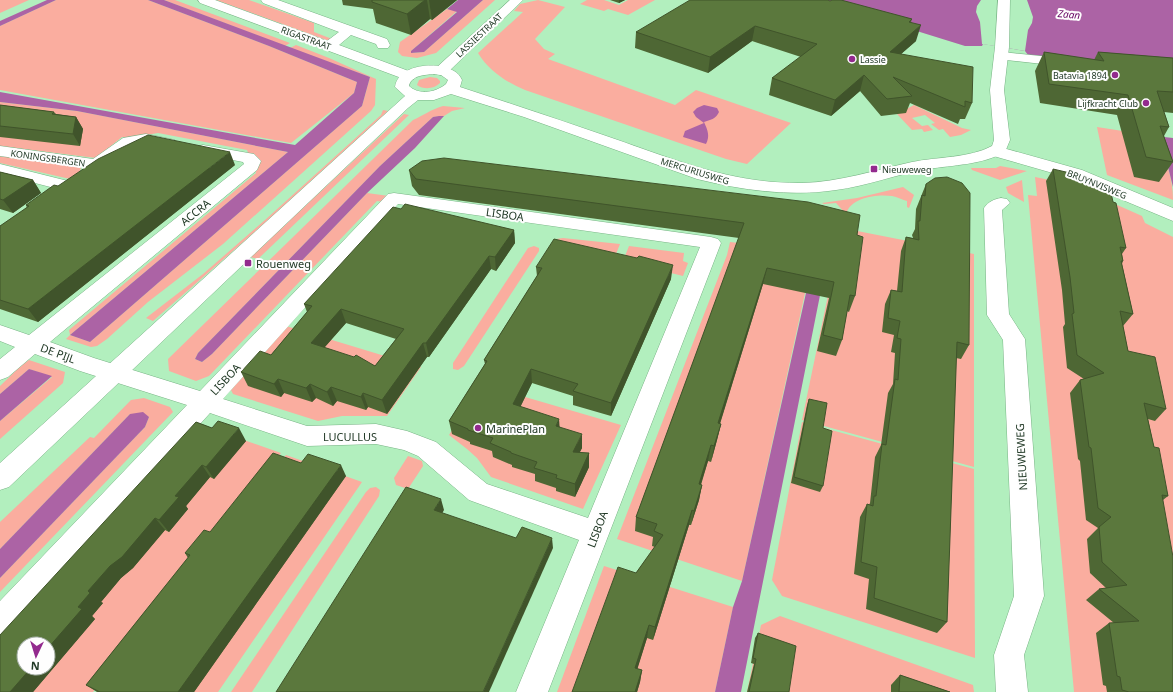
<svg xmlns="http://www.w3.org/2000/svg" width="1173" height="692" viewBox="0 0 1173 692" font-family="'Noto Sans',sans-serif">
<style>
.green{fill:#faad9f;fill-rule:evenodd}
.water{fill:#ac63a5}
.pier{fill:#b2efbe}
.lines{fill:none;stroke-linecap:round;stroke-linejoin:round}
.minor-casing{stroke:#78b385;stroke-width:1}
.major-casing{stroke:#78b385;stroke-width:1}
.minor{fill:#fff;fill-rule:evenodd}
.major{fill:#fff;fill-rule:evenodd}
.wall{fill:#4e6734;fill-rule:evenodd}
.shaded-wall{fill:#40542b}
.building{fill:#5b783d;stroke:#40542b;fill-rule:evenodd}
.poi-dot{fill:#932a8e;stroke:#fefefe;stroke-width:1.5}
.labels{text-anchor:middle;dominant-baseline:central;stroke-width:4;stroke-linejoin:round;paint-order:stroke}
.far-street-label{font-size:9px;fill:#223a27;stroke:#fefefe}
.far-poi-label{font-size:9px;fill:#223a27;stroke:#fefefe;text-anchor:start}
.far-water-label{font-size:10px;font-style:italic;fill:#650461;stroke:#fefefe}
.street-label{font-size:11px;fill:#223a27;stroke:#fefefe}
.poi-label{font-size:11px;fill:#223a27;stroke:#fefefe;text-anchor:start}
</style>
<rect width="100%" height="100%" fill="#b2efbe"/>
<!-- green -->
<g class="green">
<polygon points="0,0 29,0 0,13"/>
<polygon points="56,0 148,0 269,46 357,82 354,93 291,143 0,90 0,26"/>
<polygon points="164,0 175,0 290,43 285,46"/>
<polygon points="216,0 249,0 314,23 314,32 332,39 329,41"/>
<polygon points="483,0 495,0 436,53 417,58 402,56 398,52 400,42 447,9 457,11 411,51 411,53 424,52"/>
<path d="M538,0L565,7L535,39L544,49L555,54L548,59L675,105L696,90L791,123L747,164L726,159L525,90C506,82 489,71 478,53L523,12L514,11L520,4Z"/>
<polygon points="587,0 604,0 619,5 628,0 655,0 628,15 608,9 604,11 580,4"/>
<polygon points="296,45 329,58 376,79 375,105 371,111 223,244 148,302 107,339 97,346 91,347 66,339 70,335 69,330 256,173 247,150 158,133 128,138 122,137 96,158 0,146 0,102 77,111 288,152 70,335 90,342 362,106 370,77 290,48"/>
<path d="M430,77L437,78L440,81V83C434,89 424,90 417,85L419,80Z"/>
<polygon points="914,105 962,128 971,130 961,135 950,137 943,129 939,130 931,124 935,123 925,115 912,118 922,126 928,125 933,130 924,132 922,129 912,130 897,114"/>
<path d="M443,106L465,108L452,111L444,116L433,117L380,166L198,353L195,359L202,362L212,354L367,193L389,196L383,202L377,201L209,376L196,381L169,371L168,359L413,120C424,115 430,110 443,106Z"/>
<polygon points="383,110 388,111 266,222 153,321 146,318 203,274 265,220 381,115"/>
<polygon points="404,114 409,115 258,259 250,257"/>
<path d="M1097,127L1155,136C1165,157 1173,177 1173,200L1107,175Z"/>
<polygon points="0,155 75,164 81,168 79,173 70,179 0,163"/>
<polygon points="1000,166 1027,171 1000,180 972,170 971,168 996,168"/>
<polygon points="1035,177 1070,184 1142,216 1145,223 1173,237 1173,692 1074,692 1028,195 1037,196"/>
<polygon points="1022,180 1024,202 1008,193 1006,187"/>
<path d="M903,187L914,195L909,208L907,207V201C903,200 897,197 892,196C877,194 851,197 846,214L836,203L824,204L822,203L857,198Z"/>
<polygon points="842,228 974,254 974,467 802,420"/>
<polygon points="563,238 620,244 614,259 556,239"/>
<polygon points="730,242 814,252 742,581 617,539 727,255"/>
<polygon points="534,246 539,248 539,251 464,366 458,370 453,369 453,363 528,248"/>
<polygon points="629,246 684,253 683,261 688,263 683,276 623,261"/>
<polygon points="286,326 421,367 387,416 342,416 318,421 233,394 231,390"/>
<path d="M29,360L65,372L63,383L0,439V421L52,377L29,369L0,394V386C10,377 19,366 29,360Z"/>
<polygon points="481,384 621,425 583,509 491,477 477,458 467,449 449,435"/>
<polygon points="144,398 170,407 173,412 0,592 0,578 145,427 149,417 130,414 0,549 0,522 90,437 94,438 131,400"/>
<polygon points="802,422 974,469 975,658 782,596 772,580"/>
<path d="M198,424L281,453L220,531L225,533L286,455L362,482L218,692H100L184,577L93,692H0V637ZM24,644H48V668H24Z"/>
<polygon points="408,456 422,461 423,466 408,489 396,485 394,478"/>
<polygon points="376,487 380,490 379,496 252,692 231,692 366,492 370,488"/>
<polygon points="604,566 733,607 715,692 557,692"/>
<polygon points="780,616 973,685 974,692 747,692 761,625"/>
</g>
<!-- water -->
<g class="water">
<polygon points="47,0 56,0 0,26 0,21"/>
<polygon points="148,0 164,0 370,77 362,106 90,342 70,335 288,152 77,111 0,102 0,92 295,145 354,93 357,82 269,46"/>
<polygon points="458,0 483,0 424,52 411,53 411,51 457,12 447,9"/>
<polygon points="817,0 1173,0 1173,70 1028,55 1025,51 983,44 982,46 965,46"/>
<path d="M704,105L717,108L719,112C716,119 710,120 704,122C708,131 710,136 706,144L683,137L685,131L704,123L696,117L693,112L697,108Z"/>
<polygon points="439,116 444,116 415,148 367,193 212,354 202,362 195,359 198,353 380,166 433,117"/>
<polygon points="1155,136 1173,138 1173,187 1167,163"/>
<polygon points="831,240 741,692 715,692 733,607 742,581 810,275"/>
<polygon points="29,369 52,376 0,421 0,394"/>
<polygon points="143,412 149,417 145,427 0,578 0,549 130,414"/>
</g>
<!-- pier -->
<polygon class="pier" points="981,0 1027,0 1033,17 1032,23 1028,30 1025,51 982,44 980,22 976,12 977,6"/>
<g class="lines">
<!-- minor casing -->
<g class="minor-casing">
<g id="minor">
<polygon points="198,0 215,0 327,41 339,32 263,3 261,0 278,0 387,39 390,45 388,48 378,48 376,44 351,35 339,45 414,73 416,76 414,79 409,80 404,79 200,3"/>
<polygon points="510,0 523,0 446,74 441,75 436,74 434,71 436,68"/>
<polygon points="1002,52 1070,59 1075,60 1077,63 1075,66 1070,67 997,59 995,56 997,53"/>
<path d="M146,134L175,140L177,143L175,146C165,149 157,145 147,144C132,143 108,162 97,173L91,174L85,173L83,167L0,156V146L93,159L123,138Z"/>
<path d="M203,145L254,154L261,161L257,170L50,342L94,358L200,391L388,194L394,193L711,237L718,239L721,243L548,692H516L579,540L469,500L418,456L404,450L376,444L307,446L210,413L11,633L0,638V601L187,405L80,371L35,354L8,377L0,380V359L15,347L0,341V325L29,335L244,164L243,162L197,153L195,150L197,147ZM398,204L700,247L588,518L487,484L436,442L407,431L376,424L307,426L223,399Z"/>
<polygon points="996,146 1082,170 1173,208 1173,221 1070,178 990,155 988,151 990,147"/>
<polygon points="0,164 72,182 75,186 72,190 66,191 0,174"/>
<path d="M1001,198L1007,199L1010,203L1002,210L1009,314L1025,339L1044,596L1024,655L1028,692H996L994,655L1014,596L1003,340L987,315L984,208C988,202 994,199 1001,198Z"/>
</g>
</g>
<!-- major casing -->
<g class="major-casing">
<path id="major" d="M998,0H1010L1009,47L1004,90L1010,140L1005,152C982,165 953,165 928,169C897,174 867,186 836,190C789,197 742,190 697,179L524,117L451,94L434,100H418L408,108L9,487L0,490V463L405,96L395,87C398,64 437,61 454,71C458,73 460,76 462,80L460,87C512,104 563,121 615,139C678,161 734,184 802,183C840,182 875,170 912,162C936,157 970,158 992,146L994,140L990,90L995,47ZM434,74L441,75L448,80L446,84C436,92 420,96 409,86C411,75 425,75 434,74Z"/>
</g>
<!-- minor -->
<use href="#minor" class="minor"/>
<!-- major -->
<use href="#major" class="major"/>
</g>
<!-- wall -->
<g class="wall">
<polygon points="342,0 457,0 432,20 430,19 411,35 376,23 373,9 343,5"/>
<polygon points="610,0 625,0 619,3"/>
<polygon points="830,1 912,19 911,22 916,41 901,54 972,103 965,119 960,119 958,124 910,103 906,113 881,116 860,91 831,116 769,95 772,78 801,57 752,41 708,73 635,48 636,32"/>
<polygon points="1044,52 1094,60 1098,52 1173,58 1173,113 1164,112 1169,127 1164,136 1173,162 1159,182 1134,177 1117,115 1040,103 1035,71"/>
<polygon points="0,105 54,112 56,114 76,117 83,129 80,146 0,137"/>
<polygon points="235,165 38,322 0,309 0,226 27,208 26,205 58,186"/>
<polygon points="1053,169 1084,184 1113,202 1126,248 1122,254 1123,261 1122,264 1133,314 1123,326 1128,351 1166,409 1155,421 1148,419 1154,447 1168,496 1163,500 1173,692 1107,692 1106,686 1103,685 1096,633 1109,623 1114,623 1086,600 1099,589 1106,588 1090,573 1087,539 1098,528 1086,520 1080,461 1078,459 1070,393 1080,380 1084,379 1067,368 1063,327 1065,324 1062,290 1046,181"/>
<polygon points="409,170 857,235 855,296 849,312 847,311 842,340 836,356 817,351 829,298 763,284 720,424 721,424 717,440 711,462 708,461 701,485 702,485 699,500 691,525 689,525 653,640 647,638 637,669 642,670 640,682 637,692 572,692 636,573 655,547 652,546 653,537 635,531 636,517 739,238 419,195 412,186"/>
<polygon points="0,172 33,180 41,193 13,213 0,209"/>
<polygon points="926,184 969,345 961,359 956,358 947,622 937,633 866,609 869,579 854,574 860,517 867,504 869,505 870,503 875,457 881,445 888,393 893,384 895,353 891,352 894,335 882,332 885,304 891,290 897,291 901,251 906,237 913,238 912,235 915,229 916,209"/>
<path d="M401,209L514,230L515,243L496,271L491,269L429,357H427L387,414L368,407L366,410L337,401L333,406L316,398L312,402L284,393L281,397L248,386L241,372L271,355L307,312L304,304ZM346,323L396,339L375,366L324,348Z"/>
<polygon points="536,267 671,279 611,416 573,405 573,396 532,383 520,407 560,427 582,448 579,453 589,453 589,467 575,497 556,491 556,488 535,481 535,474 512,467 512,465 493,457 492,451 470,444 470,442 452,434 449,421 485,364 484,360 537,276"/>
<polygon points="809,399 823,428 823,486 820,492 791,483 807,405"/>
<polygon points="196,422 246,441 214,479 210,477 186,506 188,509 169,532 165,530 133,568 121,578 101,602 103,603 92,616 95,619 33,692 0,692"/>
<polygon points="301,463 346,476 194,692 97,692 86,685 188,558 185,553 210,532"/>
<polygon points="758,633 789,692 747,692 754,664 751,663 755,638"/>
<polygon points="900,675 950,692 891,692 891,685"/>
</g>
<!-- shaded-wall -->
<g class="shaded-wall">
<polygon points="425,0 427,0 430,19 411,35 407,14"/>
<polygon points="429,0 457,0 432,20"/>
<polygon points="619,0 625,0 619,3"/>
<polygon points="921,25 916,41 885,68 890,52"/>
<polygon points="755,26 752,41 708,73 710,57"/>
<polygon points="864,75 860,91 831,116 835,100"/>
<polygon points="76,117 83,129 80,146 73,134"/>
<polygon points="230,152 235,165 38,322 28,309"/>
<polygon points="33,180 41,193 13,213 3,200"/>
<polygon points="514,230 515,243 496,271 495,257"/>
<polygon points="489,256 491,269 429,357 426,343"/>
<polygon points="673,265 671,279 611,416 611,403"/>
<polygon points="767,268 763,284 715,439 718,423"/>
<polygon points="341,309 346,323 316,357 311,343"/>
<polygon points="423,343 427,357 387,414 382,400"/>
<polygon points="531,369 532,383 515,418 513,404"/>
<polygon points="278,379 284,393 281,397 274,384"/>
<polygon points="310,384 316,398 312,402 306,388"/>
<polygon points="331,387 337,401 333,406 327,392"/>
<polygon points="363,393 368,407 366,410 361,397"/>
<polygon points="559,419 560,432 556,426"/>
<polygon points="721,424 717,440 711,462 714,446"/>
<polygon points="239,428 246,441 214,479 206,467"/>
<polygon points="582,434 582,448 573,466 573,452"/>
<polygon points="711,445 708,461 696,499 699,484"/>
<polygon points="589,453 589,467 575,497 575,484"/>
<polygon points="202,465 210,477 186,506 188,509 169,532 159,520 175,496"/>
<polygon points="341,465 346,476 194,692 178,692"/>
<polygon points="702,485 699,500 691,525 694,511"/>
<polygon points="441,499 444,510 438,521 434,510"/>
<polygon points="692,510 689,525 653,640 655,627"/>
<polygon points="155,518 165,530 133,568 121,578 101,602 103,603 92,616 95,619 33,692 10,692 31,668 48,668 48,648 78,607 88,591 110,566"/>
<polygon points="552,538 553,548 489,692 483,692"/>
<polygon points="649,625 647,638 634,680 635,668"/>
<polygon points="642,670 640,682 637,692 635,692"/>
</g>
<!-- building -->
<g class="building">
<polygon points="372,0 425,0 407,14 372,2"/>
<polygon points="690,0 828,0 830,1 832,0 841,0 912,19 909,22 921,25 890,52 973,67 972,103 965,101 965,107 893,77 912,96 887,99 864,75 835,100 772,78 817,44 755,26 710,57 636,32"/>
<polygon points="1044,52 1104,61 1098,52 1173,58 1173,92 1157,91 1169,127 1160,126 1173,162 1146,157 1128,95 1049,84"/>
<polygon points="0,105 54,112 52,114 76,117 73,134 0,126"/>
<polygon points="148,135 230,152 28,309 0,300 0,226 29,206 26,205 54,185 58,186 98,159"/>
<polygon points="444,158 808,202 860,215 857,235 863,237 855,296 850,295 842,340 823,335 834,282 767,268 718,423 721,424 714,446 711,445 699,484 702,485 694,511 692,510 655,627 649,625 635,668 642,670 635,692 572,692 618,567 636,573 663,535 654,531 657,524 636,517 744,223 416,179 409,170 422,161"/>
<polygon points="1053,169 1083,176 1084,184 1110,188 1113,202 1116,203 1126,248 1120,247 1123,261 1121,261 1133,314 1120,311 1128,351 1155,357 1166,409 1144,403 1154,447 1159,448 1168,496 1162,495 1173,557 1173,692 1129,692 1122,690 1120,677 1117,676 1109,623 1139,621 1099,589 1127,585 1102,562 1099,527 1111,517 1098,508 1091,448 1089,447 1080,380 1104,373 1077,355 1072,314 1074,313 1070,277"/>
<polygon points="0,172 33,180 3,200 0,199"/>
<polygon points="947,177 962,183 970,193 969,345 957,342 947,622 874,598 877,567 861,562 867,504 873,506 874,496 876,496 882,444 886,445 895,379 898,380 901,339 897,338 900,321 888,318 891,290 902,292 906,237 919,240 918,221 920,221 922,195 925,196 926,184 935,178"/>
<path d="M405,204L514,230L495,257L489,256L426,343H423L382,400L363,393L361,397L331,387L327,392L310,384L306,388L278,379L274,384L241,372L260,351L271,355L312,306L304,304L393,207L401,209ZM341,309L404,329L375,366L356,355L354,357L311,343Z"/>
<polygon points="554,239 637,258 639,256 673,265 611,403 573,391 578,384 531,369 513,404 559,419 556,426 582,434 573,452 589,453 575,484 556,478 557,475 534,468 537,462 511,453 511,452 490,443 493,438 468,430 468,429 449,421 487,361 484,360 542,268 536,267"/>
<polygon points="809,399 827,403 823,428 832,431 823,486 794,477"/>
<polygon points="218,421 239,428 206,467 202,465 175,496 179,497 159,520 155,518 122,557 110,566 88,591 90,593 78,607 82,609 48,648 48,644 24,644 24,668 31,668 10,692 0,692 0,635 196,422 212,428"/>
<polygon points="273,453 301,463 308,454 341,465 178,692 100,692 86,685 190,555 185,553 204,530 210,532"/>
<polygon points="406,487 441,499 434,510 516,538 522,527 552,538 483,692 276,692"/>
<polygon points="758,633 796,646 789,692 749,692 756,659 753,658"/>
<polygon points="900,675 950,692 899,692"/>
</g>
<!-- markers -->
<g class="poi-dot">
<circle cx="852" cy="59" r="4"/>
<circle cx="1115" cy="75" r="4"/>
<circle cx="1146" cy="103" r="4"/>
<rect x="870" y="165" width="8" height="8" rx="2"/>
<rect x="244" y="259" width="8" height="8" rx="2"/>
<circle cx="478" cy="428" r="4"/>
</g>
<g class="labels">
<!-- far-street labels -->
<g class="far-street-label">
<text transform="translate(479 35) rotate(-43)">LASSIESTRAAT</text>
<text transform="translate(306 38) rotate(20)">RIGASTRAAT</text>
<text transform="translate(48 158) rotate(8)">KONINGSBERGEN</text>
<text transform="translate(695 171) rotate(17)">MERCURIUSWEG</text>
<text transform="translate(1097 184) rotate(22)">BRUYNVISWEG</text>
</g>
<!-- far-poi labels -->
<g class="far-poi-label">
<text x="860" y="59">Lassie</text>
<text x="1107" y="75" text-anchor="end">Batavia 1894</text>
<text x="1138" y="103" text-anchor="end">Lijfkracht Club</text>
<text x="882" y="169">Nieuweweg</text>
</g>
<!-- far-water labels -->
<g class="far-water-label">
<text transform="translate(1069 14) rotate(5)">Zaan</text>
</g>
<!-- street labels -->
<g class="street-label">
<text transform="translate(195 212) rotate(-39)">ACCRA</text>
<text transform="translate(505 214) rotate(8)">LISBOA</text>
<text transform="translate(58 353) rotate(20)">DE PIJL</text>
<text transform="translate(225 379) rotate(-47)">LISBOA</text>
<text x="350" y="436">LUCULLUS</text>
<text transform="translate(1021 457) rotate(-93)">NIEUWEWEG</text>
<text transform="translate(597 529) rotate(-69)">LISBOA</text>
</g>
<!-- poi labels -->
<g class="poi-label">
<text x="256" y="263">Rouenweg</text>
<text x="486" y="428">MarinePlan</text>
</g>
</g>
<!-- north arrow -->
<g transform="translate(36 656) rotate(184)"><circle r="19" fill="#fefefe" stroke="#a6b0a8"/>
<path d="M0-3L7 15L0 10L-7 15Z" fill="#932a8e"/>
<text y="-6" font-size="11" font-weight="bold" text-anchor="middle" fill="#223a27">N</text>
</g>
</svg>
